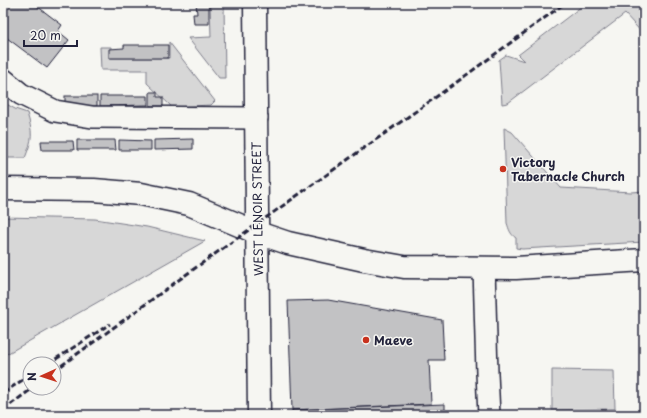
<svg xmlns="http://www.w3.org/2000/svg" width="647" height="418" viewBox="0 0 647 418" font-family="'Playpen Sans',sans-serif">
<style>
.green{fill:#d7d7d7;stroke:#7c7c89}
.building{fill:#c2c2c4;stroke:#22223b}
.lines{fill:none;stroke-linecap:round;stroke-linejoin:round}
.minor-casing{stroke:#22223b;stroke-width:24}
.major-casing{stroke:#22223b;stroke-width:25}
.minor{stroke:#f6f6f2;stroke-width:21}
.major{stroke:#f6f6f2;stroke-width:22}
.rail{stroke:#22223b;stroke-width:3;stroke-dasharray:6 3;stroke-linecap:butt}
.poi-dot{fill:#c8321e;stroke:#f6f6f2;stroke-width:1.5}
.labels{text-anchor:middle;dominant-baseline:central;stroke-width:3;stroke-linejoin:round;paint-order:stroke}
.poi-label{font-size:12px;font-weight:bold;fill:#22223b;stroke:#f6f6f2;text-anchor:start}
.street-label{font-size:12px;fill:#22223b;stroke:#f6f6f2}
</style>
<rect width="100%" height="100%" fill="#f6f6f2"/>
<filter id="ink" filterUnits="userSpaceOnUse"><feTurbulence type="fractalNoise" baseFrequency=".025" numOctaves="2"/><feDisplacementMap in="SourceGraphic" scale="8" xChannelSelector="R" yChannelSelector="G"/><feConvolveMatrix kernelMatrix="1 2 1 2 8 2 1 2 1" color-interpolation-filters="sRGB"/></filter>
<g filter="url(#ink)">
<!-- green -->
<g class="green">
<polygon points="210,3 224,3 225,78 219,78 188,38 211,37"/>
<polygon points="586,3 644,3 644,35 625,14 508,103 502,104 499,60 506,55 524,61 518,55"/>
<polygon points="169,42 215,101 211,105 172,107 147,83 147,70 101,70 100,47 111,47 111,58 169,58"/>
<path d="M3,102L15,109L27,113C33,133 33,138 25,158H3Z"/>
<path d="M504,128L512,132L561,188L631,192L644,191V242L522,249L516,248V238C510,234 509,229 507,223Z"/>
<polygon points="3,217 95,219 147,227 205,241 3,356"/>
<polygon points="552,370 614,371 615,409 552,410"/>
</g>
<!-- building -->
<g class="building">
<polygon points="3,3 33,3 62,25 58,31 69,40 47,68 3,35"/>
<polygon points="196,3 209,3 209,24 194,24 193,14 197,14"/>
<polygon points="124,45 168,45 168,58 109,58 109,49 124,48"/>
<polygon points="150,92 157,92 157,97 163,97 163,106 150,106"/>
<rect x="65" y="96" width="32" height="10"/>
<polygon points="100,96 148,96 148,105 100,106"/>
<polygon points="193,139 193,149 154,150 154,140"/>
<polygon points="77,140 115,140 116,150 77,150"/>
<polygon points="119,140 151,141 151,150 119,150"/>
<polygon points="41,141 73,141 74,150 42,150"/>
<polygon points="328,300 442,320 444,360 429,360 431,404 292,410 288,301"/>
<polygon points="445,404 445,415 292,415 292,410"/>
</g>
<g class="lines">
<!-- minor casing -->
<g class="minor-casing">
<g id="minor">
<polyline points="3,79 21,94 55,111 92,117 257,118"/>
<polyline points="484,268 487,373 489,415"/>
</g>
</g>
<!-- major casing -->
<g class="major-casing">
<g id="major">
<polyline points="255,3 259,415"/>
<polyline points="3,189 94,190 141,194 189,204 258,233 288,243 364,260 404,267 516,268 644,260"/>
</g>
</g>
<!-- minor -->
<use href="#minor" class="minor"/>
<!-- major -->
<use href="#major" class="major"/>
<!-- rail -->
<g class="rail">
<polyline points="48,364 110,324"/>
<polyline points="54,371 191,271 450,87 565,3"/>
<polyline points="3,393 30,375"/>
<polyline points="3,410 33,388"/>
</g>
</g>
</g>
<!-- markers -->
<g class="poi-dot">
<circle cx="503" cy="169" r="4"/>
<circle cx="366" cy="340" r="4"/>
</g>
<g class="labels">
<!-- poi labels -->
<g class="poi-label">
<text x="511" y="162">Victory<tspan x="511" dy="14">Tabernacle Church</tspan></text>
<text x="374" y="340">Maeve</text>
</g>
<!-- street labels -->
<g class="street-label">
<text transform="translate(257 209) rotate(-91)">WEST LENOIR STREET</text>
</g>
</g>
<!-- margin -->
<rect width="647" height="418" fill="none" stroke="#f6f6f2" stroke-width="16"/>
<rect x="8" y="8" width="631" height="402" fill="none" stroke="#22223b" stroke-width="1.5" filter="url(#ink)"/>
<!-- north arrow -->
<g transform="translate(42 376) rotate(267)"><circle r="19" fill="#f6f6f2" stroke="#a1a1a9"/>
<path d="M0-3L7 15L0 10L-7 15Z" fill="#c8321e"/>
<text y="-6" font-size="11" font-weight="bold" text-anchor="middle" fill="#22223b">N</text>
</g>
<!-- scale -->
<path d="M24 40v6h53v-6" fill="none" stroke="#22223b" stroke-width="2"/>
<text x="30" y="40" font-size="12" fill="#22223b" stroke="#f6f6f2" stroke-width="3" paint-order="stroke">20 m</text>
</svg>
